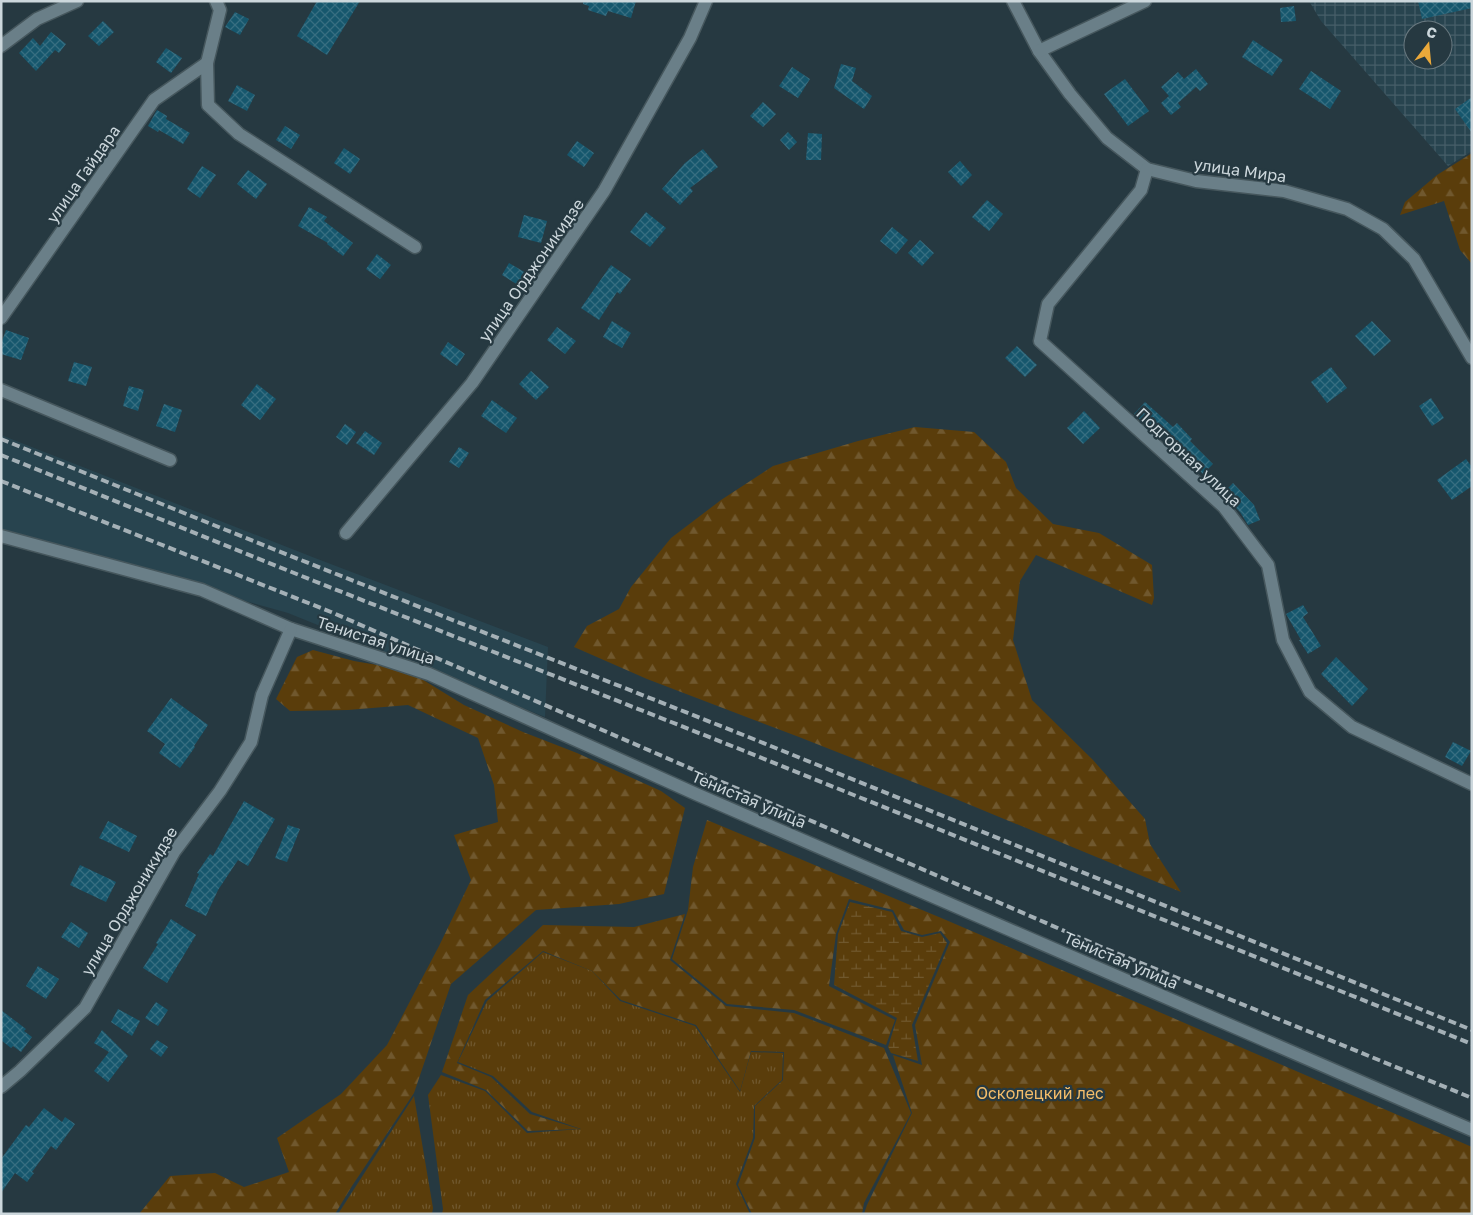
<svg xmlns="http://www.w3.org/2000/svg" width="1473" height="1215" viewBox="0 0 1473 1215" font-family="'Golos Text',sans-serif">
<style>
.built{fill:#28444f}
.industrial{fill:url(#industrial-grid);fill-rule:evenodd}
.grass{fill:url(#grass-tufts)}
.forest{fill:url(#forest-firs)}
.wetland{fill:url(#wetland-marsh)}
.building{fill:url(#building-cross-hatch)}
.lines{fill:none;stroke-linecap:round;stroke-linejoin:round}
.minor-casing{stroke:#46575d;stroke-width:15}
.minor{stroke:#6a7f88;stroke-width:12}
.rail{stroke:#a4b0b6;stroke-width:4;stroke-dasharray:8 4;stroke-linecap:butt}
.labels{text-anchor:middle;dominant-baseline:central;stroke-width:4.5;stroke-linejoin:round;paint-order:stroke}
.street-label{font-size:16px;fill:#ccd7dc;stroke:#263941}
.park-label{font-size:16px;fill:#f5be6a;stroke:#263941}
</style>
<defs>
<pattern id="industrial-grid" width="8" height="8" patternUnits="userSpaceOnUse" patternTransform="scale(1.25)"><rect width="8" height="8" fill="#28444f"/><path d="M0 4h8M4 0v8" fill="none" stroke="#465e68"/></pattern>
<pattern id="grass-tufts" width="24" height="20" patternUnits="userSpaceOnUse" patternTransform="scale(1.25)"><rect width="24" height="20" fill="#5a3d0b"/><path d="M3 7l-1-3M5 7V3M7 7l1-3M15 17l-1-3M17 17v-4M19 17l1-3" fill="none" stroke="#70582e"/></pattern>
<pattern id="forest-firs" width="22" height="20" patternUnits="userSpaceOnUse" patternTransform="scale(1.25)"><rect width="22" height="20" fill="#5a3d0b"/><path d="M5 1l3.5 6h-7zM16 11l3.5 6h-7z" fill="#70582e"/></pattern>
<pattern id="wetland-marsh" width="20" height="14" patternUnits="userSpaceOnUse" patternTransform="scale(1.25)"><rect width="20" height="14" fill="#5a3d0b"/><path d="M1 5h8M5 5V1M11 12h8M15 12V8" fill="none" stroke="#70582e"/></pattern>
<pattern id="building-cross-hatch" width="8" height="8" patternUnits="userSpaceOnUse" patternTransform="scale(1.25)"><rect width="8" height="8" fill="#16576d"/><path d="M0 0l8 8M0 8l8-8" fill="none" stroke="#376e81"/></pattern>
</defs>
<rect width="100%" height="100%" fill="#263941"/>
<!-- built -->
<polygon class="built" points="1,435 315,558 548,647 545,717 288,613 1,533"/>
<!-- industrial -->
<path class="industrial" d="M1309,1H1472V151L1448,166L1321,21ZM1413,30H1443V60H1413Z"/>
<!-- grass -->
<g class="grass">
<polygon points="543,952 592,971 620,1001 695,1026 740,1092 751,1052 783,1053 782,1080 754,1106 753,1138 736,1184 750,1214 442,1214 443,1209 428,1095 441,1075 485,1091 527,1133 581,1129 532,1112 493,1076 458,1062 487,1001"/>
<polygon points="414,1096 433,1208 432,1214 338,1214"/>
</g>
<!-- forest -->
<g class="forest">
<polygon points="1472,153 1472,264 1460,250 1444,201 1400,215 1405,202 1437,175"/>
<polygon points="915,427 974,432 1006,462 1016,488 1053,524 1099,533 1152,565 1154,598 1152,605 1036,555 1020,581 1013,640 1032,700 1093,760 1145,819 1150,844 1181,892 951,797 799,737 647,679 574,647 587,626 619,609 631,587 671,538 721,500 773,466 858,441"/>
<polygon points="313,650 354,661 407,670 464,705 523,732 577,753 661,791 685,808 664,894 619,904 536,910 451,984 414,1093 352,1186 335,1214 139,1214 170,1176 215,1173 244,1187 289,1172 277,1138 341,1094 387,1045 439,946 471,880 454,835 498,822 494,785 478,738 408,705 348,710 290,711 276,699 297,657"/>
<polygon points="707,820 946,920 1472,1147 1472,1214 864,1214 867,1205 912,1113 893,1055 922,1065 915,1025 950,942 941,931 922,935 904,930 893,910 849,899 836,934 829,986 895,1020 886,1045 794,1010 727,1004 672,959 688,910 693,867"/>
<polygon points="685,914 670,960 726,1006 794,1013 884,1048 911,1113 864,1203 862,1214 752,1214 738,1185 755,1138 755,1106 783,1080 784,1052 751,1051 740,1091 696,1025 621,1000 592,971 543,951 485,1000 457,1063 491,1077 530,1114 580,1129 528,1131 486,1090 442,1072 468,995 543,925 634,927"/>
</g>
<!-- wetland -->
<polygon class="wetland" points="850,902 892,912 901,931 922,937 940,933 947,943 912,1025 918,1061 891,1053 888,1047 897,1018 834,985 838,934"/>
<!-- building -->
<g class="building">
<polygon points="317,1 360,1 327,55 297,36"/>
<polygon points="583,1 636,1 631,18 608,11 606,16 588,10 589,6 583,4"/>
<polygon points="1418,1 1472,1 1472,8 1422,19"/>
<polygon points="1294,6 1296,21 1281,22 1280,8"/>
<polygon points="235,12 249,19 240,35 225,27"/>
<polygon points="103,21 114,32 99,46 88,36"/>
<polygon points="51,32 66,44 59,53 55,50 36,71 19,53 33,38 40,46"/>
<polygon points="1253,40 1283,60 1272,76 1242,57"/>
<polygon points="166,48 182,58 171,73 156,62"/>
<polygon points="841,64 856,68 852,81 872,96 864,109 834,88"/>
<polygon points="792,67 810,79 798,98 779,86"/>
<polygon points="1196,69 1208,84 1200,91 1196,87 1178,103 1181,107 1171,115 1161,103 1169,96 1161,87 1178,72 1184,79"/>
<polygon points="1311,71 1341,91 1330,109 1299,89"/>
<polygon points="1125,79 1149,111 1128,126 1104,94"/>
<polygon points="237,85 255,95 247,111 228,101"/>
<polygon points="1472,97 1472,133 1455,109"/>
<polygon points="763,102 776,114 763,127 750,116"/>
<polygon points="157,110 167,116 166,119 190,133 183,144 159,130 158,132 148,126"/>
<polygon points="285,126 300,135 291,149 276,140"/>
<polygon points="788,132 797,142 789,150 780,140"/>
<polygon points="808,133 822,134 821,160 806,160"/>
<polygon points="577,141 594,153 584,167 567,155"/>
<polygon points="344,148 360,159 350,174 334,163"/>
<polygon points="703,149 718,167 690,188 693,191 680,205 662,189 685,163"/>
<polygon points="960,161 972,175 961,186 948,172"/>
<polygon points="202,166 216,175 200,198 187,189"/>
<polygon points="248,170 267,184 256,199 237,184"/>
<polygon points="987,200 1003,214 989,231 972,217"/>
<polygon points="309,207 327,217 324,221 353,243 343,256 327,244 328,243 298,226"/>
<polygon points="646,212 666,228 650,247 630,232"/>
<polygon points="524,215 547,221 541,243 518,237"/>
<polygon points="892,227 908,240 896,254 880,241"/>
<polygon points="920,240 934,253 922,266 908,253"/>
<polygon points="377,254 391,265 380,279 366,269"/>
<polygon points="509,263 526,273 518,285 502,275"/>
<polygon points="611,265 631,279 620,294 617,292 599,320 581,308"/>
<polygon points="612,321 631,333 622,348 603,337"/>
<polygon points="1372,321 1391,341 1374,356 1355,336"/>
<polygon points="557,327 576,341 565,354 547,340"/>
<polygon points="6,330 29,338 21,360 1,354 1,344"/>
<polygon points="448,342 465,354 457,366 440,354"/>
<polygon points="1017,346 1037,365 1025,377 1005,358"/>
<polygon points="74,362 92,367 86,386 68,381"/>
<polygon points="1331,367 1347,388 1327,403 1311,382"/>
<polygon points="531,371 549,387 536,400 519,384"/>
<polygon points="257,384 276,399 260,420 241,405"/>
<polygon points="129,386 144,390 138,411 123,406"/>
<polygon points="1431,398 1444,418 1432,426 1419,406"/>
<polygon points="492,400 517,418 506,433 481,416"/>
<polygon points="1145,402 1173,427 1177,423 1192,439 1190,441 1213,464 1203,474 1152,423 1148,427 1134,414"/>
<polygon points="164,404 182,410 175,432 156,426"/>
<polygon points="1084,411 1100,428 1083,444 1067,428"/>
<polygon points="345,424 356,432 347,445 336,437"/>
<polygon points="365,431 382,443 374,455 356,443"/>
<polygon points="459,447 469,453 459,468 449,462"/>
<polygon points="1466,459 1472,467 1472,486 1452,500 1437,480"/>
<polygon points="1233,483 1254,505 1260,520 1248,525 1240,512 1222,494"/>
<polygon points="1303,605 1308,613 1303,617 1321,646 1308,654 1299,640 1301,640 1286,614"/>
<polygon points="1336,657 1368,689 1352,706 1321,674"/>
<polygon points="171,698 208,725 194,746 195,747 180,768 159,753 165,744 147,731"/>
<polygon points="1453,742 1471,751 1462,766 1445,757"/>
<polygon points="244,801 275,819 248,866 238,860 218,890 206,916 185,906 199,874 197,873 210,854 213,856"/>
<polygon points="108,821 137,836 129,852 99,838"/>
<polygon points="288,825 300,829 287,862 275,858"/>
<polygon points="80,865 116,882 106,902 70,885"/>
<polygon points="171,919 196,935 167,983 143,968 158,944 156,943"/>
<polygon points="71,922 88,933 79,948 61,937"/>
<polygon points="38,966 59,979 46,999 26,986"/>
<polygon points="156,1002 168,1010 158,1026 145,1018"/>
<polygon points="118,1009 140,1021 132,1036 111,1022"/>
<polygon points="1,1010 26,1029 24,1031 32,1037 21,1052 13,1046 11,1048 1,1040"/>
<polygon points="102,1030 128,1056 108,1082 94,1071 109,1052 94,1043"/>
<polygon points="157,1040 168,1047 161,1057 150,1049"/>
<polygon points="44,1108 62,1122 65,1117 75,1124 56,1150 51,1146 32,1172 34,1173 27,1182 15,1173 1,1193 1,1159 26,1125 29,1127"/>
</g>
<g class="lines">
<!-- minor casing -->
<g class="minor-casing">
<g id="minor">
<polyline points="1013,1 1039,51 1070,94 1107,138 1147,169 1196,181 1284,191 1347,209 1383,229 1414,259 1472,358"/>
<polyline points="1,46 37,19 77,1"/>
<polyline points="1039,51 1145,1"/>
<polyline points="207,63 220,10 216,1"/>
<polyline points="1147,169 1141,190 1048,304 1040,341 1224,507 1268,565 1283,640 1310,692 1352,727 1472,784"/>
<polyline points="1,318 154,100 207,63 208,105 239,134 415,247"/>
<polyline points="1,390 170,460"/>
<polyline points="346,533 472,383 604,191 690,38 706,1"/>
<polyline points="1,536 202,590 291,629 429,674 696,794 1472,1130"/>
<polyline points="1,1087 20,1071 85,1008 174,852 220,791 251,742 262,695 291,629"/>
</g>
</g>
<!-- minor -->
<use href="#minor" class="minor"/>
<!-- rail -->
<g class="rail">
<polyline points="1,439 273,549 746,736 1472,1030"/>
<polyline points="1,455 314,581 742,750 1472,1044"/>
<polyline points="1,481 331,612 1099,946 1472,1098"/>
</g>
</g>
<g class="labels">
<!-- street labels -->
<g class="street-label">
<text transform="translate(1240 170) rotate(8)">улица Мира</text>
<text transform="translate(83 174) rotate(-55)">улица Гайдара</text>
<text transform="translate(531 270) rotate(-55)">улица Орджоникидзе</text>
<text transform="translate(1189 457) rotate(43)">Подгорная улица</text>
<text transform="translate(376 640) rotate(18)">Тенистая улица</text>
<text transform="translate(749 799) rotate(23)">Тенистая улица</text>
<text transform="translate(129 901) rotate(-59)">улица Орджоникидзе</text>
<text transform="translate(1121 960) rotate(23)">Тенистая улица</text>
</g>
<!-- park labels -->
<g class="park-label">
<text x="1040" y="1093">Осколецкий лес</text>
</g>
</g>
<!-- border -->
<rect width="1473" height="1215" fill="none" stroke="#ccd7dc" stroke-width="5"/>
<!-- north arrow -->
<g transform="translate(1428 45) rotate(16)"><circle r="24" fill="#263941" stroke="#68787f"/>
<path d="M0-4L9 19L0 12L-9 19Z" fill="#eba93a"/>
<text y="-8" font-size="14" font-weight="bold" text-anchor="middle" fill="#ccd7dc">С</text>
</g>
</svg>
